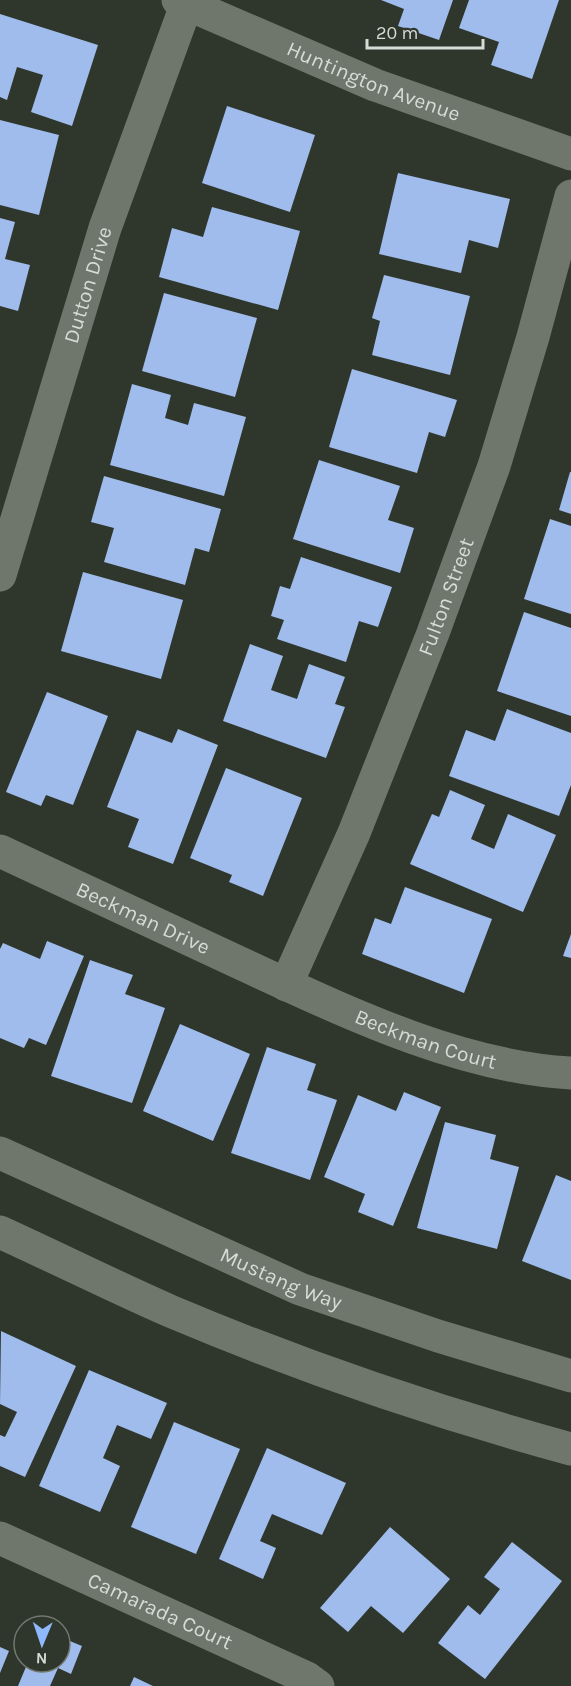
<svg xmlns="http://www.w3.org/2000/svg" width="571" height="1686" viewBox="0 0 571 1686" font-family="Karla,sans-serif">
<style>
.building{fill:#9fbcec}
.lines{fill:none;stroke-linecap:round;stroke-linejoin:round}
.minor{stroke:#6f776c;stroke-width:33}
.tertiary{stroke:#6f776c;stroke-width:33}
.labels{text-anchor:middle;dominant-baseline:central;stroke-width:6;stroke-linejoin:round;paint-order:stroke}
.street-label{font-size:21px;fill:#d7dbd5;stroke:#2f362c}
</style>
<rect width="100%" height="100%" fill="#2f362c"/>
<!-- building -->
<g class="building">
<polygon points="381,0 453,0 439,40 398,26 404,9"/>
<polygon points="469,0 559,0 532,79 491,65 499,42 459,28"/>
<polygon points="0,14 98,45 72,126 31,112 43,75 17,67 7,100 0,97"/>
<polygon points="227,106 315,135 290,212 202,183"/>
<polygon points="0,120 59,135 39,215 0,205"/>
<polygon points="398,173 510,199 498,248 469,240 461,273 379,254"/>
<polygon points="212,207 300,231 278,310 159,277 172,228 203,237"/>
<polygon points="0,218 15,222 5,259 30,265 18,311 0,306"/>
<polygon points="384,275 470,296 450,375 372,355 380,321 372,318"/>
<polygon points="164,293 257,318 235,397 142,371"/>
<polygon points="352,369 457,400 445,437 429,432 417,473 329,447"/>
<polygon points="132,384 171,395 165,418 188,425 194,403 246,417 224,496 110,465"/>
<polygon points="319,460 400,486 388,520 414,528 400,573 293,539"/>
<polygon points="570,472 571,472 571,514 559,510"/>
<polygon points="104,476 221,509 209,552 195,548 185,585 104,562 114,528 91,522"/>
<polygon points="550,519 571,526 571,614 524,599"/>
<polygon points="301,557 392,587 378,627 359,621 346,662 277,639 284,620 271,616 280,586 290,589"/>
<polygon points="83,572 183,600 161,679 61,651"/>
<polygon points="524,612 571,628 571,716 497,691"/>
<polygon points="250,644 283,656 271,690 297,699 309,664 345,677 335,704 345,707 326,758 223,721"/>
<polygon points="47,692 108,716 73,805 46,795 41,806 6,792"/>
<polygon points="507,709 571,733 571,785 559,816 449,776 466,730 495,741"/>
<polygon points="178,729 218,745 173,864 128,847 139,819 107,807 137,730 172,743"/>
<polygon points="226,768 302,798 263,896 229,882 232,875 190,858"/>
<polygon points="450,790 485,805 471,839 494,849 508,814 556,835 523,912 410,864 432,814 439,817"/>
<polygon points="405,887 492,919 464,993 362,954 375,918 391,924"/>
<polygon points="571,934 571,958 563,956"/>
<polygon points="47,941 84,956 46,1045 29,1038 24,1048 0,1038 0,949 3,943 40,959"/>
<polygon points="90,960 133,975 125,994 165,1008 132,1103 51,1076"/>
<polygon points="180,1024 250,1054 213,1141 143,1111"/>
<polygon points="267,1047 316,1064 307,1090 337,1100 310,1180 231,1153"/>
<polygon points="404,1092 441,1107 393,1226 358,1212 365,1194 324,1177 358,1095 396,1111"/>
<polygon points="445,1122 496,1135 490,1159 519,1167 497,1249 417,1228"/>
<polygon points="556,1175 571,1181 571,1280 522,1261"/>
<polygon points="1,1331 76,1366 25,1477 0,1466 0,1435 5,1437 17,1412 0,1404"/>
<polygon points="89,1370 167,1403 151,1439 117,1425 103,1458 120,1466 100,1512 39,1486"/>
<polygon points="174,1422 240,1449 196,1554 131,1527"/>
<polygon points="267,1448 346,1483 322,1535 272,1514 260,1541 276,1548 263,1579 219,1559"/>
<polygon points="390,1527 450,1579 403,1633 371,1606 348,1632 320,1608"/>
<polygon points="512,1542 562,1581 485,1679 438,1643 468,1605 480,1615 500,1589 484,1577"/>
<polygon points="60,1637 82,1646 71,1674 58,1668 50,1686 18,1686 28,1662 60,1662"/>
<polygon points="0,1647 9,1651 0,1673"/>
<polygon points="134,1677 153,1686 130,1686"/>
</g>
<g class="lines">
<!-- minor -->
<g class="minor">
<path id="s1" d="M178,0L375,85L571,154"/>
<path id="s2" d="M0,575L105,228L188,0"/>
<path id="s3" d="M0,851C80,889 160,926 240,963C342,1010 458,1067 571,1073"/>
<path id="s4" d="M286,985L354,833L433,633L494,466L533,337L571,196"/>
<path id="s5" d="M0,1538L307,1678L318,1686"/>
</g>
<!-- tertiary -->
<g class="tertiary">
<path id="s6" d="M0,1153L300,1289L438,1336L571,1376"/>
<path d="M0,1232C57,1258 113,1286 170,1311C300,1366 435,1412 571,1449"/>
</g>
</g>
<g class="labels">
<!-- street labels -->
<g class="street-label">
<text stroke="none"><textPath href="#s1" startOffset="212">Huntington Avenue</textPath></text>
<text stroke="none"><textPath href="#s2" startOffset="303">Dutton Drive</textPath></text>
<text stroke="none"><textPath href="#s4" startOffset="420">Fulton Street</textPath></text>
<text stroke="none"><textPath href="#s3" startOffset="158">Beckman Drive</textPath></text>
<text stroke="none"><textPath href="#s3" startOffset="466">Beckman Court</textPath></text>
<text stroke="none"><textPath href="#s6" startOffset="308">Mustang Way</textPath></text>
<text stroke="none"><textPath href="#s5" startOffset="176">Camarada Court</textPath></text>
</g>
</g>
<!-- north arrow -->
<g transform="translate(42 1644) rotate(182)"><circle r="28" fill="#2f362c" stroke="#727870" stroke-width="1.5"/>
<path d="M0-4.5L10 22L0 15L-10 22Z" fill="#8fb8fd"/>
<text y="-9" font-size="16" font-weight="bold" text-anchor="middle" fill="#d7dbd5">N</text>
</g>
<!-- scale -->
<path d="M367 39v9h116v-9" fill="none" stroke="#d7dbd5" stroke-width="3"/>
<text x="376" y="39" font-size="18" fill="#d7dbd5" stroke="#2f362c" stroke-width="4.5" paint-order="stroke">20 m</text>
</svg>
